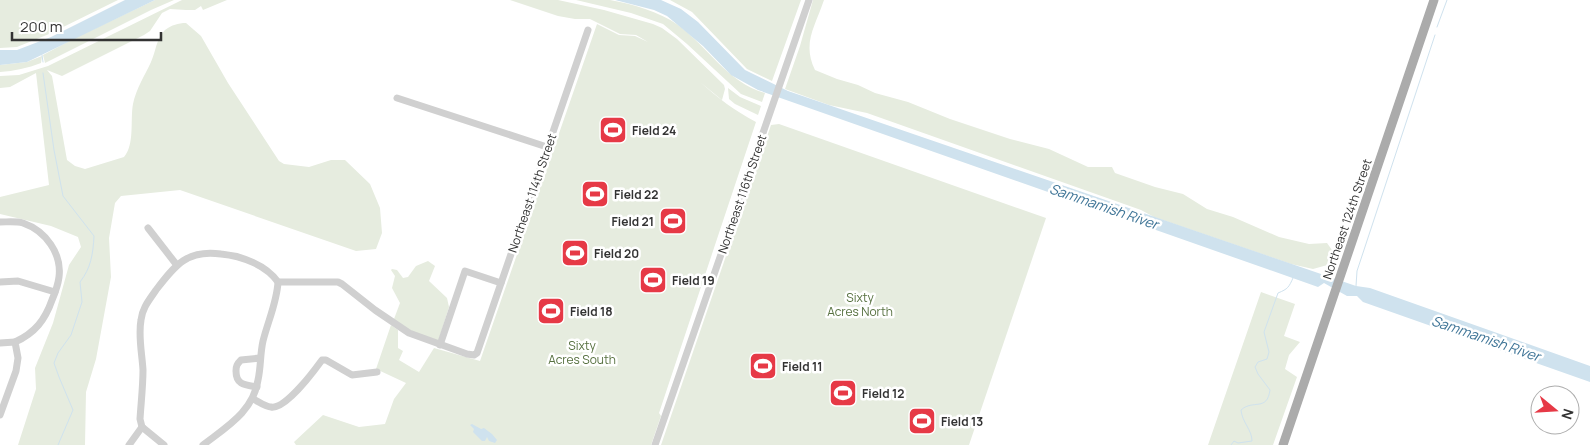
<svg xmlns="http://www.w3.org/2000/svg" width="1590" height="445" viewBox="0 0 1590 445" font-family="Manrope,sans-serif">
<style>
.green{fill:#e6ecdf}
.water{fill:#cfe2ee}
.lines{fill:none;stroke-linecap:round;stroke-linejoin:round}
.stream{stroke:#cfe2ee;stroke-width:1}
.minor{stroke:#d0d0d0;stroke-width:7}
.major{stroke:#ababab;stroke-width:9}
.labels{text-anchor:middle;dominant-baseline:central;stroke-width:5;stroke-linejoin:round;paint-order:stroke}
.poi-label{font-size:12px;font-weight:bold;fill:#333;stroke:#fff;text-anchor:start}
.street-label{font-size:12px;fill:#333;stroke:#fff}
.park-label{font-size:12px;fill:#56703f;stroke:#fff}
.water-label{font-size:14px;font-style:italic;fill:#3f7597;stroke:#fff}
</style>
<rect width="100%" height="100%" fill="#fff"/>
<!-- green -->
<g class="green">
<polygon points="0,0 118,0 49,34 17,47 0,48"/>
<polygon points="155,0 174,0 151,10 45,63 43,55 77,37"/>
<path d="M182,0H227L203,10L201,6L195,10H186L170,9L162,13L150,31L144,35L62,76L47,70L52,76L67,160L75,166L85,169L124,157C135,144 130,120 133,104C136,89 145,75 151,62C156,51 156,39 165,30C172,25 178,23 186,23L201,36L228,83L279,161L284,164L309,167L331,160H345L370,184L380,208L382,233L376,249L356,251L180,190L121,196L115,203L109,238L111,277L96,359L86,392L85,445H18L36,389L35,368L53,323L69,265L81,247L78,237L51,226L0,214V197L49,185L36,73L10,87L0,88V76L19,75L48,66Z"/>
<path d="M510,0H558L604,10L653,24L662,28L677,39L724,85L725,89L722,100L700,82C718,98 735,111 756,122L659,413L661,416L651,445H296L294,442L323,415L359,427L385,424L394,399L406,383L376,369L391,325L398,330V348L403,351L399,360L419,372L434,348L480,361L597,24L619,35L635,36L648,42L636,35L620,34L590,19H575L558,16Z"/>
<path d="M576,0C587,0 599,0 610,0C633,4 660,12 678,25C708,47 728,83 765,93L762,102L741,94L687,44L663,24L631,13Z"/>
<polygon points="670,0 801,0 772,81 747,69 692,12"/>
<path d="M813,0H824C815,27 802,43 815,70L837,79L858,85L875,93L908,102L950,119L1010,139L1049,149L1088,167H1112L1115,173L1155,187L1183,194L1207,209L1233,217L1279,237L1309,244L1327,243L1332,250L1331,264L1313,269L1291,264L1154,217L1141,210L867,113L829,105L785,89L800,46Z"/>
<path d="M42,56L41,63C28,68 14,71 0,72V65L27,62Z"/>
<polygon points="728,88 740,97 761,106 758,115 735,104 729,99"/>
<polygon points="779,124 1046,218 969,445 661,445 771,125"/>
<polygon points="428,261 435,266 429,281 447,298 449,307 438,342 409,331 394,319 400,303 392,288 395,276 391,270 392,269 397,270 403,278 408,277 416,266"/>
<polygon points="1261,292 1295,304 1284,336 1300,342 1289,355 1285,369 1297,377 1273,445 1208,445"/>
</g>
<!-- water -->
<g class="water">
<polygon points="125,0 155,0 27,62 0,65 0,50 17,50 51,37"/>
<polygon points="615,0 661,0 681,9 698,22 745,70 788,91 1356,286 1370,288 1590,366 1590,382 1363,302 1357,296 1347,296 1324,283 1318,287 758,90 731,75 703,46 667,16 654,10"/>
<polygon points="472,424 481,429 484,428 492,434 497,440 495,443 489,441 487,437 485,441 482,441 473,432 474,429 470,425"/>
</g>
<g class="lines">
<!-- stream -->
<g class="stream">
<polyline points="1437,27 1447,0"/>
<polyline points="42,55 43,62"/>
<path d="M43,73L54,150L63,196L94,236C93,254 91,268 80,282L82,302L71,335L58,353L54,363L59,377L73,410L58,445"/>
<polyline points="1356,286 1357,271 1435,35"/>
<path d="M1231,445L1234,441L1238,443L1252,441C1252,430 1242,422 1241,410C1253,399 1267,412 1270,390L1258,374L1255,367L1258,362L1267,359L1269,352L1264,332L1278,293C1288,289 1289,287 1293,278"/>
</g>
<!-- minor -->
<g class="minor">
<polyline points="397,98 547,147"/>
<path d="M0,222C8,222 16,221 23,223C46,231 62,254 59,277C58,285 55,293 52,300C45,320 35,333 15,342L18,358L16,371L0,415"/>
<polyline points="148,228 176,264"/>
<polyline points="0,282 18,281 55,292"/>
<polyline points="0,343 15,342"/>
<polyline points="440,345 465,271 501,283"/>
<path d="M257,387C245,385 236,385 236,371C236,366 237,364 241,360L260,358"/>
<path d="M253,399C258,401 265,407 271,407C285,410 314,371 322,360H326L352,375L377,372"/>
<path d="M142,427L140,419C141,403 143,386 143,370C142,353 138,336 141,320C142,308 150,299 156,290C175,265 188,249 221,254C242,256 266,265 278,282H338L342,284L375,310L409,333L467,354L474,355L477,353L588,30"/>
<polyline points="142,427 164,445"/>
<polyline points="129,445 142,427"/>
<path d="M203,445C226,427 253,412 258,380C261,367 260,354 263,341C268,321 277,302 278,282"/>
<polyline points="655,445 809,0"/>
</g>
<!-- major -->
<polyline class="major" points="1283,445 1434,0"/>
</g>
<!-- icons -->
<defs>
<g id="stadium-square" transform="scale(1.4375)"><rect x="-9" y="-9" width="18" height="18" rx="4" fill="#e63946" stroke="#fff"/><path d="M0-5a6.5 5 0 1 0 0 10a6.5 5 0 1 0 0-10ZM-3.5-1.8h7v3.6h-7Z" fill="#fff"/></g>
</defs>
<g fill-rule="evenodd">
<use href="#stadium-square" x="613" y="130"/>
<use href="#stadium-square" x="595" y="194"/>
<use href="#stadium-square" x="673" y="221"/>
<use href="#stadium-square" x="575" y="253"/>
<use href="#stadium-square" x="653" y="280"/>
<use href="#stadium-square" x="551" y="311"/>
<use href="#stadium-square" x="763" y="366"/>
<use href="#stadium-square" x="843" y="393"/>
<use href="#stadium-square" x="922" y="421"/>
</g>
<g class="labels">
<!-- poi labels -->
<g class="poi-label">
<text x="632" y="130">Field 24</text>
<text x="614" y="194">Field 22</text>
<text x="654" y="221" text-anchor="end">Field 21</text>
<text x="594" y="253">Field 20</text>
<text x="672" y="280">Field 19</text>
<text x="570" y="311">Field 18</text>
<text x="782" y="366">Field 11</text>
<text x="862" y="393">Field 12</text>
<text x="941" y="421">Field 13</text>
</g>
<!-- street labels -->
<g class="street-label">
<text transform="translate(532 193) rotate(-71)">Northeast 114th Street</text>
<text transform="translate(742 194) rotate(-71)">Northeast 116th Street</text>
<text transform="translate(1347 219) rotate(-71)">Northeast 124th Street</text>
</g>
<!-- park labels -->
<g class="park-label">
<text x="860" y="297">Sixty<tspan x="860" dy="14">Acres North</tspan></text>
<text x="582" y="345">Sixty<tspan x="582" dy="14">Acres South</tspan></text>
</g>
<!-- water labels -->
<g class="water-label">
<text transform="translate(1104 206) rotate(19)">Sammamish River</text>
<text transform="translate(1486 338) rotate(19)">Sammamish River</text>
</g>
</g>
<!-- north arrow -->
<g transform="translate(1555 410) rotate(108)"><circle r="24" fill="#ffffff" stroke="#adadad"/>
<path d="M0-4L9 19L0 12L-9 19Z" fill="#e63946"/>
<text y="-8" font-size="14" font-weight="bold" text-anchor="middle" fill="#333333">N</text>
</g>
<!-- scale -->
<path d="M12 32v8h149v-8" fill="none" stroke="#333333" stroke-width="2.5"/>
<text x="20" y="32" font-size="15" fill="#333333" stroke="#ffffff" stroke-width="4" paint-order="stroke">200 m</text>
</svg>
